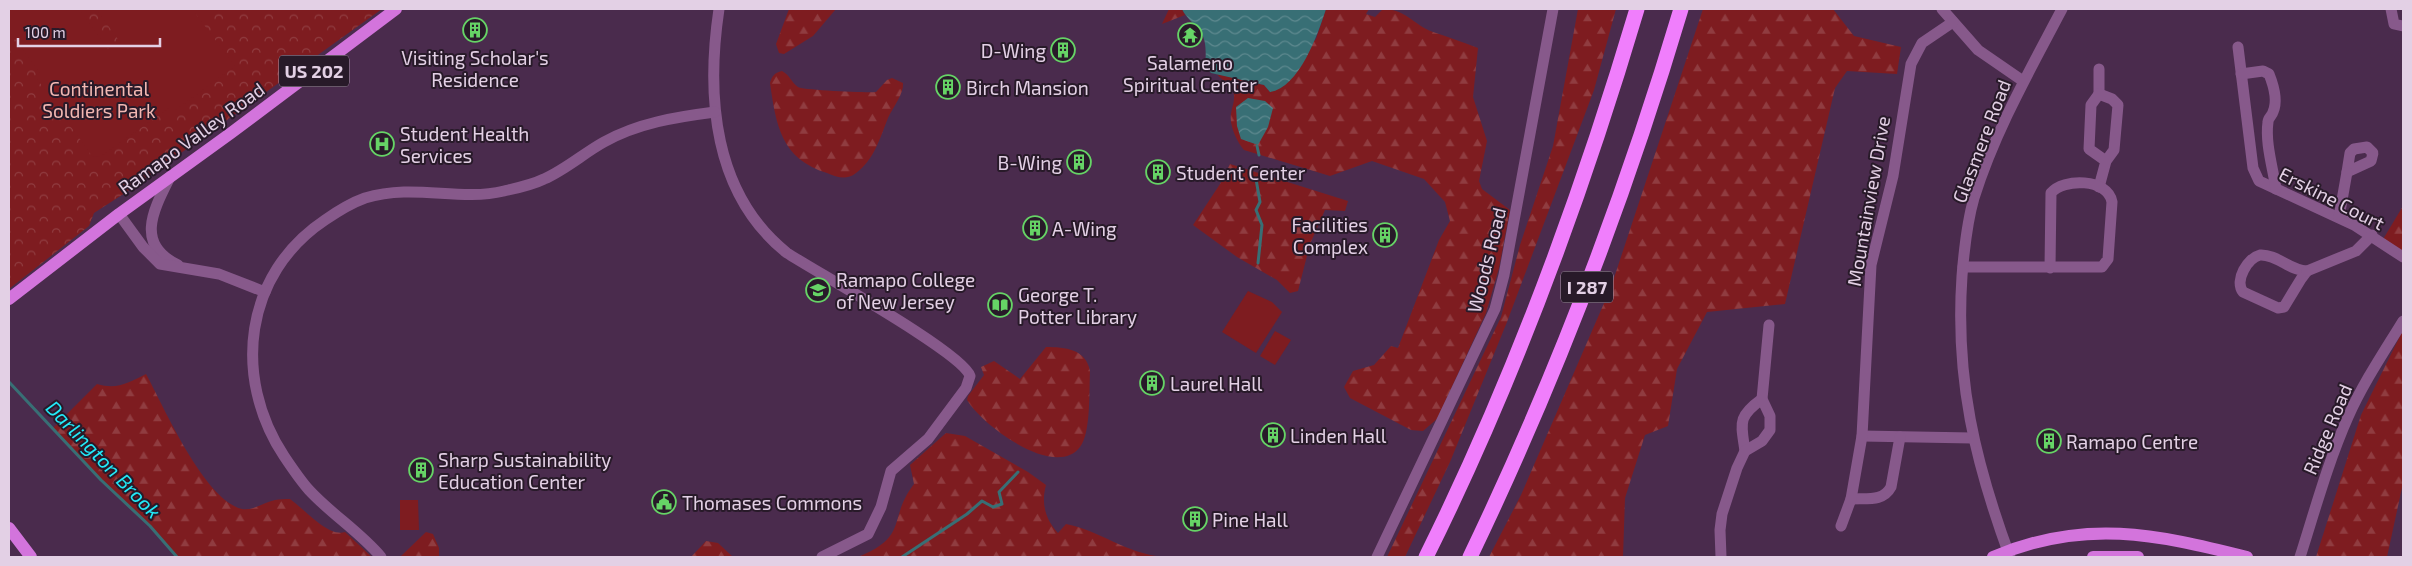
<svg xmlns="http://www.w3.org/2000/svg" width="2412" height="566" viewBox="0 0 2412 566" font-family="'Exo 2',sans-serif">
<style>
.forest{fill:url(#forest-firs)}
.park{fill:url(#park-crowns)}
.garden{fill:#7e1c20}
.water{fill:url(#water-waves)}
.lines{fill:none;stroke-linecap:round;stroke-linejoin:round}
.stream{stroke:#386f75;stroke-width:3}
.minor{stroke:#87598b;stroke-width:11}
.major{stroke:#d374dc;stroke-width:12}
.highway{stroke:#f07efc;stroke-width:15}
.labels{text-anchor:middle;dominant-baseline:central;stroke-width:4;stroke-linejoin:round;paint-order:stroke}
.shield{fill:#281a29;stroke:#ab99ad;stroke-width:1}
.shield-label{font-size:18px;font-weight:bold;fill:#e3d0e5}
.poi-label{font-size:19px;fill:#e3d0e5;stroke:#281a29;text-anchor:start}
.park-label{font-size:19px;fill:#f3b7b2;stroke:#281a29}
.street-label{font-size:19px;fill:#e3d0e5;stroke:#281a29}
.water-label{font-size:20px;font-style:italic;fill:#22eaf9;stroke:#281a29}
</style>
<defs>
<pattern id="forest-firs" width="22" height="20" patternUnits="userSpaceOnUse" patternTransform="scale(1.25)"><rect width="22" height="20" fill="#7e1c20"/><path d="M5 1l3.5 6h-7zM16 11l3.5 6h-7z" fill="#903c40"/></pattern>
<pattern id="park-crowns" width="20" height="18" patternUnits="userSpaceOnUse" patternTransform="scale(1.25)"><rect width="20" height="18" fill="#7e1c20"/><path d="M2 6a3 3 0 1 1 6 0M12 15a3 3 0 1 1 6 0" fill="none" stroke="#903c40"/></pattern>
<pattern id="water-waves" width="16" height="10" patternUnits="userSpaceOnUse" patternTransform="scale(1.25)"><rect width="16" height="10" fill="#386f75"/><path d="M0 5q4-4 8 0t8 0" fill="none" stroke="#5e898f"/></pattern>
</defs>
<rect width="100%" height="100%" fill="#4a2b4d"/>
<!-- forest -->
<g class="forest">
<polygon points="789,9 836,9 813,36 784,54 779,53 776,44"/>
<polygon points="1169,9 1182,9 1185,15 1162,24"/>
<path d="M1326,9H1369L1366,14L1375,17L1383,9C1406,9 1412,24 1433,32C1448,37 1463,42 1478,48L1473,97L1487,141L1479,181L1482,189L1510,210L1499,268L1486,313L1437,419L1423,431L1411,430L1350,398L1344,387L1353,371L1374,365L1391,346L1398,348L1439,240L1450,221L1445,202L1424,179L1372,161L1330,176L1244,150C1237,142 1229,125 1231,114C1232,106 1236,99 1233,91C1230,83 1222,81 1217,74L1264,85L1270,92L1316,39Z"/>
<polygon points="1578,9 1616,9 1594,90 1507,322 1450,462 1405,557 1387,557 1501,317 1520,245 1553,146"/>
<polygon points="1703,9 1833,9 1854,36 1901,47 1897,74 1847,71 1835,88 1785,304 1707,312 1677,369 1668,426 1645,435 1625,498 1623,557 1489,557 1521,495 1611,287"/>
<path d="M782,71C790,75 791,82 798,87C801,90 868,93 876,92L887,80L892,78L903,83C904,94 893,107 888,118C880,138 874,160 856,173C846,181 837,177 827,173C781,159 776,125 770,83C772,76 774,73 782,71Z"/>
<polygon points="1230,164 1348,201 1345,211 1325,210 1310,244 1298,291 1290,293 1277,280 1237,257 1193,225 1220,184"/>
<polygon points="2403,206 2403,256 2382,241"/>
<polygon points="2403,330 2403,483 2387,557 2316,557 2361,415"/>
<path d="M1046,347C1065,347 1086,349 1090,371C1089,390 1091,433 1080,447C1055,480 982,425 967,400L968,396L984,375L981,367L994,361L1020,379Z"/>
<path d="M146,374C164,407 204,500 242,509C253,511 264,502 275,500C279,499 285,499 290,499C303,508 329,538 345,532L372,557H177L150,526L101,480L52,429L97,384C117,390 128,383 146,374Z"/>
<path d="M946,433L965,436L1028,472L1046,485C1041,503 1045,519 1058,533L1066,524C1101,531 1125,553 1163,557H858C910,536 887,519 914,484L910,465Z"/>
<polygon points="426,532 433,534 439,548 439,556 400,557"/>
<polygon points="706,541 718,543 733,557 691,557"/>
</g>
<!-- park -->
<polygon class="park" points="9,9 382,9 125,193 94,213 89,226 9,289"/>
<!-- garden -->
<g class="garden">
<polygon points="9,9 79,9 108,49 118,48 126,50 96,9 192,9 235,66 173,112 169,108 100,157 92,156 35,76 40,73 9,31"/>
<polygon points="1248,291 1272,302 1282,312 1256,353 1222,332"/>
<polygon points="1275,331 1291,340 1275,365 1260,356"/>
<polygon points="400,500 418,500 419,530 400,530"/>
</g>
<!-- water -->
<g class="water">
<path d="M1182,9H1326C1318,34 1299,88 1270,92L1264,85L1211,73L1205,66C1206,55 1207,40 1200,31C1194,23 1186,18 1182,9Z"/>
<polygon points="1248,98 1265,101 1273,108 1268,127 1258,145 1241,139 1237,126 1236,107"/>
</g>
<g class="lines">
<!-- stream -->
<g class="stream">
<polyline points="1257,146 1259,155"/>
<polyline points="1256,179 1260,202 1256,210 1262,225 1258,263"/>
<polyline points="9,382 101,480 150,526 177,557"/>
<polyline points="902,557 967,514 982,501 993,507 1002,504 999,492 1018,472"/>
</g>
<!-- minor -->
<g class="minor">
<path d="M719,9C706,96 713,194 787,253C816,272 963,353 970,376L966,388L928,439L891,471L881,507L868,534L822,557"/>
<polyline points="1942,9 1978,50 2023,81"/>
<polyline points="2391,9 2394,24 2403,26"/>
<polyline points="2238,47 2253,168 2259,181 2354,225 2403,257"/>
<polyline points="2099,69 2099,94"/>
<path d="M2241,74L2263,71L2269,74C2273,84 2278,101 2273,112C2272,116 2268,118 2268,122C2265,143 2273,168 2276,189"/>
<polygon points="2367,147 2373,153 2371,161 2347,172 2350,153 2354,149"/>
<path d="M170,177C154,209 134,244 178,265"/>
<polyline points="2099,187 2106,161 2114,150 2118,105 2112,99 2099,94 2091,105 2089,149 2106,161"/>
<polyline points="119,214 143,247 160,264 219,274 265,292"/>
<polyline points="2339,217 2347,172"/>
<path d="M2260,255C2277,254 2290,271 2307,271L2301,279L2284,307L2278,308L2243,292C2234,280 2248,258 2260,255Z"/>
<path d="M1963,267H2102L2108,259L2112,202C2108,178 2063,178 2051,193L2050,268"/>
<polyline points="2307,271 2356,251 2372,235"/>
<polyline points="1862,436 1972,438"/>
<path d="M1745,451C1741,423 1737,417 1762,399"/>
<path d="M1851,499C1867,498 1883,502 1891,487L1900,437"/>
<polyline points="1841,526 1851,499 1862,436 1871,265 1893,176 1911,64 1922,43 1953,22"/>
<path d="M381,557C360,532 331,514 309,490C300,480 292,468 284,456C232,377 244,274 325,220C338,211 351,203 365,198C415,183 458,202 504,191C517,188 532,185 544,179C565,170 584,153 604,142C638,123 676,117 715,112"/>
<polyline points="1377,557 1495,309 1504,275 1553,9"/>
<polyline points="1721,557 1720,530 1722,514 1737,468 1745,451 1762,441 1770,430 1770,416 1762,399 1769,325"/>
<path d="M2010,557C1975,462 1955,379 1962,276C1964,251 1967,222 1974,198C1995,131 2030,70 2062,9"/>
<path d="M2300,557C2315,510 2328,462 2348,417C2363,383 2384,352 2403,321"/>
</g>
<!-- major -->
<g class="major">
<polyline points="9,299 119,214 231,133 396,9"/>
<polyline points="9,528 31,557"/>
<path d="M1993,557C2084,518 2156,534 2247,557"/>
<polyline points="2093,557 2138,557"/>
</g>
<!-- highway -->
<g class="highway">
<path d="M1426,557C1512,384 1582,194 1637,9"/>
<path d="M1470,557C1555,380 1625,197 1681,9"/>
</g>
</g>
<!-- icons -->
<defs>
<g id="building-ring" transform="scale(1.25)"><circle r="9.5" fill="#281a29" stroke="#66d466" stroke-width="1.5"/><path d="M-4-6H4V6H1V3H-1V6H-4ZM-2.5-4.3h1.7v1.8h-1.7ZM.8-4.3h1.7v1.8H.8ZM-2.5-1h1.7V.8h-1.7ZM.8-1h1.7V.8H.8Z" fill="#66d466"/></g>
<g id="temple-ring" transform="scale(1.25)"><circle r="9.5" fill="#281a29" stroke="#66d466" stroke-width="1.5"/><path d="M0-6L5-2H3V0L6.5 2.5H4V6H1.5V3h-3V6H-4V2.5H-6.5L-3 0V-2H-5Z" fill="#66d466"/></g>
<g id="hospital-ring" transform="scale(1.25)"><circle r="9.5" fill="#281a29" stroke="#66d466" stroke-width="1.5"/><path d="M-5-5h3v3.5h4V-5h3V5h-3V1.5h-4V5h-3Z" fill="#66d466"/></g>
<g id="university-ring" transform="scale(1.25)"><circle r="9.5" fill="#281a29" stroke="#66d466" stroke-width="1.5"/><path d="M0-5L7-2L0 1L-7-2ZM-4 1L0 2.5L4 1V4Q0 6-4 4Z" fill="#66d466"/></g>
<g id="library-ring" transform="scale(1.25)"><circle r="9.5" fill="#281a29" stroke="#66d466" stroke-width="1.5"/><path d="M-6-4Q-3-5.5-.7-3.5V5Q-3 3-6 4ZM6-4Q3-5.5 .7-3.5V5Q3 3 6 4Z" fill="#66d466"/></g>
<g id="civic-ring" transform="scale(1.25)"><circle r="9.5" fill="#281a29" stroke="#66d466" stroke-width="1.5"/><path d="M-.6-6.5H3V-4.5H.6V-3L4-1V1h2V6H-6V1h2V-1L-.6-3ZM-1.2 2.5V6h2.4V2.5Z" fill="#66d466"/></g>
</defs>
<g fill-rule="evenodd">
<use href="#building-ring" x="475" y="30"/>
<use href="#temple-ring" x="1190" y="35"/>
<use href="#building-ring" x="1063" y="50"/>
<use href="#building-ring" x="948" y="87"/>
<use href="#hospital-ring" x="382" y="144"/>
<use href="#building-ring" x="1079" y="162"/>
<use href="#building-ring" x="1158" y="172"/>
<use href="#building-ring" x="1035" y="228"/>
<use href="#building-ring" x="1385" y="235"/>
<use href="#university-ring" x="818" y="290"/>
<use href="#library-ring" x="1000" y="305"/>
<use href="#building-ring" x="1152" y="383"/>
<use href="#building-ring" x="1273" y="435"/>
<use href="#building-ring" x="2049" y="441"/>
<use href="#building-ring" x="421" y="470"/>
<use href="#civic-ring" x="664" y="502"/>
<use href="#building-ring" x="1195" y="519"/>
</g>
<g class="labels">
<!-- shield labels -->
<g class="shield">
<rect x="279" y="55.5" width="70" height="31" rx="4"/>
<rect x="1561" y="271.5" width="52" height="31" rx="4"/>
</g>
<g class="shield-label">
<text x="314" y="71">US 202</text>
<text x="1587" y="287">I 287</text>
</g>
<!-- poi labels -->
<g class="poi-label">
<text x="1046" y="50" text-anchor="end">D-Wing</text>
<text x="475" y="57" text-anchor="middle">Visiting Scholar's<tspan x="475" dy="22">Residence</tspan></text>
<text x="1190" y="62" text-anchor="middle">Salameno<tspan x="1190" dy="22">Spiritual Center</tspan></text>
<text x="966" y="87">Birch Mansion</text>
<text x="400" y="133">Student Health<tspan x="400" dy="22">Services</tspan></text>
<text x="1062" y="162" text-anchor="end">B-Wing</text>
<text x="1176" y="172">Student Center</text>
<text x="1368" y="224" text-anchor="end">Facilities<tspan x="1368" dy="22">Complex</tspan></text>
<text x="1052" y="228">A-Wing</text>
<text x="836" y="279">Ramapo College<tspan x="836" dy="22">of New Jersey</tspan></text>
<text x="1018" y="294">George T.<tspan x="1018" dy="22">Potter Library</tspan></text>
<text x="1170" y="383">Laurel Hall</text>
<text x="1290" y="435">Linden Hall</text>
<text x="2066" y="441">Ramapo Centre</text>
<text x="438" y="459">Sharp Sustainability<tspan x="438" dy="22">Education Center</tspan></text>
<text x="682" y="502">Thomases Commons</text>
<text x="1212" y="519">Pine Hall</text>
</g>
<!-- park labels -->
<g class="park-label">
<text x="99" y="88">Continental<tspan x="99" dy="22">Soldiers Park</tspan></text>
</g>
<!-- street labels -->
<g class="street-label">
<text transform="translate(191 138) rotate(-36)">Ramapo Valley Road</text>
<text transform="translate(1981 141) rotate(-69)">Glasmere Road</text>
<text transform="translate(2332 198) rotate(27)">Erskine Court</text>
<text transform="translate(1868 201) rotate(-80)">Mountainview Drive</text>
<text transform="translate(1486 260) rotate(-76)">Woods Road</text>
<text transform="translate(2327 429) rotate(-67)">Ridge Road</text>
</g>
<!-- water labels -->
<g class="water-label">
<text transform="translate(104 459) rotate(46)">Darlington Brook</text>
</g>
</g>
<!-- border -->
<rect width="2412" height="566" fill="none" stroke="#e3d0e5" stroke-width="20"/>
<!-- scale -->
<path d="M18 38v8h142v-8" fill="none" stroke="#e3d0e5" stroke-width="2.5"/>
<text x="25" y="38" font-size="15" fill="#e3d0e5" stroke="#281a29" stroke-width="4" paint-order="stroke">100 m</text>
</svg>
